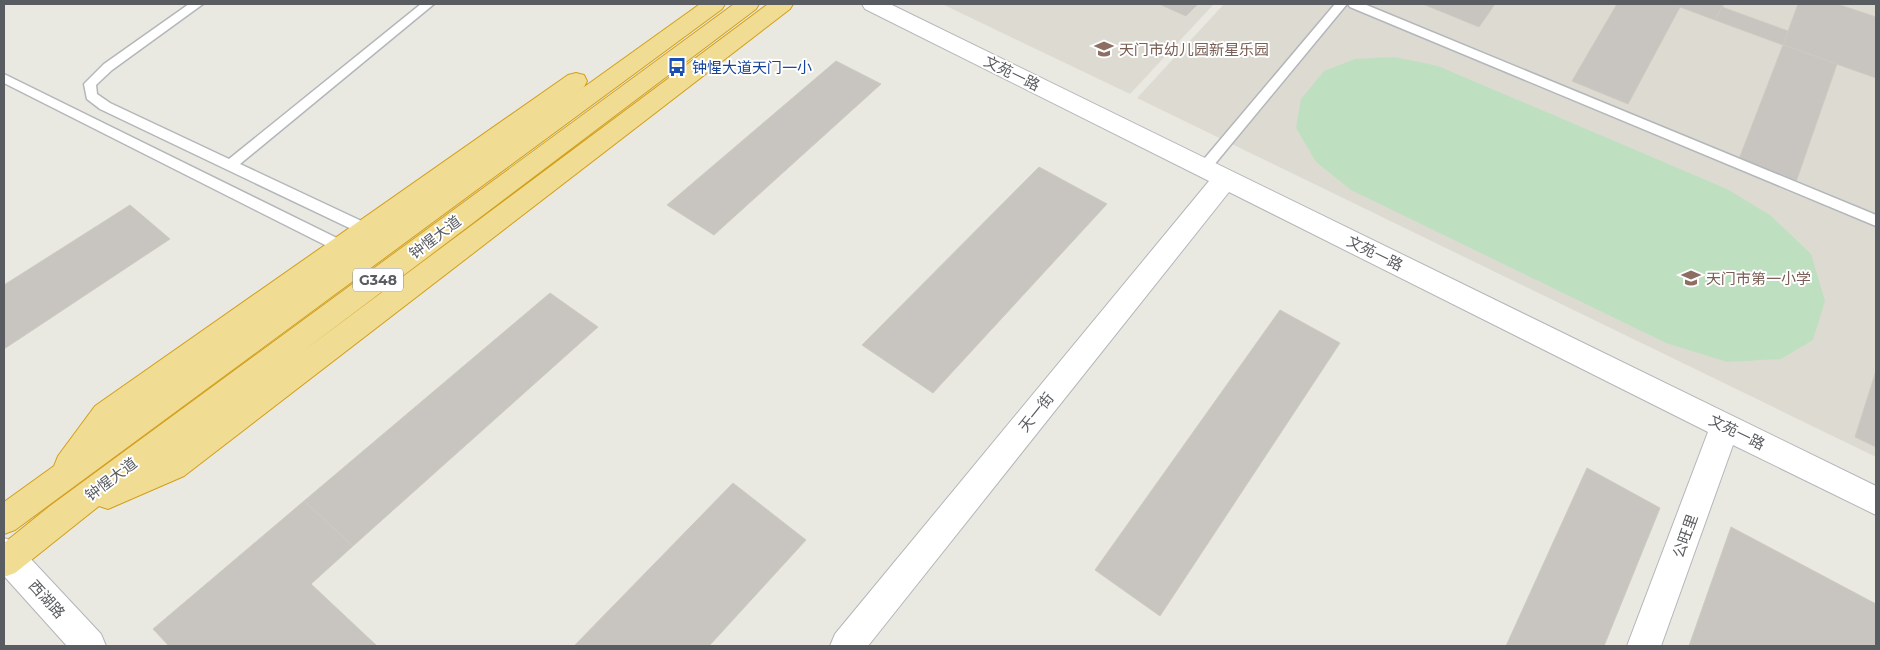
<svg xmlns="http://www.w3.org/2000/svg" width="1880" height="650" viewBox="0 0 1880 650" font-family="Montserrat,'Noto Sans SC',sans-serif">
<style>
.education{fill:#dddad2}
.green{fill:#bfe0c0}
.building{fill:#c8c5c0;stroke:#cecac0}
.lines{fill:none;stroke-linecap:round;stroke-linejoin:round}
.lane-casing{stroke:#b3b6ba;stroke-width:3}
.street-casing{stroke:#b3b6ba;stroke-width:2}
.secondary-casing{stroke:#b2b5ba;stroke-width:2}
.highway-casing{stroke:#d29f19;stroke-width:2}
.lane{fill:#fff;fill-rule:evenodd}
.street{fill:#fff;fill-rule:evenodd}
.secondary{fill:#fff;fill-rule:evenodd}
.highway{fill:#f0dc92;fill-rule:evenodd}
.labels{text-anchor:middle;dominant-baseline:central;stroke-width:4;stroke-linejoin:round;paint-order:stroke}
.shield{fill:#fff;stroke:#8b8d90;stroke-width:1}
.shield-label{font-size:14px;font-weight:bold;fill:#595c60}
.education-label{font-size:15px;fill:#785e54;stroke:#fff;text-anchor:start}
.transit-label{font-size:15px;fill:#164399;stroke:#fff;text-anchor:start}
.street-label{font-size:15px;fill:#595c60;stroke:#fff}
</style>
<rect width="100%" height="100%" fill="#eae9e1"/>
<!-- education -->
<g class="education">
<polygon points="942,4 1214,4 1130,94"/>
<polygon points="1224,4 1876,4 1876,457 1137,98"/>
</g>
<!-- green -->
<polygon class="green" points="1395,57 1438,66 1727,189 1770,215 1811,254 1825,301 1813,340 1781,359 1727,362 1666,343 1351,190 1316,162 1296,128 1301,99 1324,71 1355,59"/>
<!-- building -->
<g class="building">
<polygon points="1159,4 1198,4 1186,16"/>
<polygon points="1423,4 1495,4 1479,27"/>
<polygon points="1617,4 1724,4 1715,20 1680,7 1628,104 1572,81"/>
<polygon points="1798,4 1837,4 1876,17 1876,78 1783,45"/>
<polygon points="1722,7 1788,31 1783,45 1715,20"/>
<polygon points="1783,45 1837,64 1796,182 1739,159"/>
<polygon points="836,61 881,84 714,235 667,205"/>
<polygon points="1039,167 1107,204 933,393 862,345"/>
<polygon points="130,205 170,239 4,349 4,285"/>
<polygon points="550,293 598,327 353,546 304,501"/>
<polygon points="1280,310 1340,343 1160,616 1095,570"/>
<polygon points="1876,371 1876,447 1855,437"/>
<polygon points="1587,468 1660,508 1604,646 1506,646"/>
<polygon points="733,483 806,540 709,646 574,646"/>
<polygon points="304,501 353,546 311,584 377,646 169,646 153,629"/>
<polygon points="1731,527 1876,604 1876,646 1689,646"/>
</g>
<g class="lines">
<!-- lane casing -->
<g class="lane-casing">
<g id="lane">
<polygon points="189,4 203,4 112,70 96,85 97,94 110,103 229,159 421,4 434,4 240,164 372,226 374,230 372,234 367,235 362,234 100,109 87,99 84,84 104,64"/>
<polygon points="1335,4 1347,4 1209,171 1199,171 1197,168 1199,165"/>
<polygon points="1348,4 1364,4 1876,215 1876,226 1350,7"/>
<polygon points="4,74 347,243 349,247 347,251 342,253 337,251 4,83"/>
</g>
</g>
<!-- street casing -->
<g class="street-casing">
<polygon id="street" points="862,4 890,4 1876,486 1876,515 1733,445 1661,646 1627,646 1708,432 1229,192 868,646 830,646 835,634 1209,181 865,9"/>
</g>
<!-- secondary casing -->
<g class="secondary-casing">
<polygon id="secondary" points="4,538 15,542 101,634 106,646 67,646 4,576"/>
</g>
<!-- highway casing -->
<g class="highway-casing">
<g id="highway">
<polygon points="700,4 725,4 722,9 15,530 4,534 4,502 54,466 58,456 95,406 568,75 576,73 584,75 587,81 584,87 573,95"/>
<polygon points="734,4 759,4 756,9 302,352 768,4 793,4 790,9 184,476 108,509 99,506 15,573 4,577 4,543 50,506"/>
</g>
</g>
<!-- lane -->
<use href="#lane" class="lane"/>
<!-- street -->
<use href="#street" class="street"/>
<!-- secondary -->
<use href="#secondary" class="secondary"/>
<!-- highway -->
<use href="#highway" class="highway"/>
</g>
<!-- icons -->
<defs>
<g id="school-bare" transform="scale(1.5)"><path d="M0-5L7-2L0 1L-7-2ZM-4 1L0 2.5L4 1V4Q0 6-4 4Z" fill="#8d6e63" stroke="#fff" stroke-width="2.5" paint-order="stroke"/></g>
<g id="bus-bare" transform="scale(1.5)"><path d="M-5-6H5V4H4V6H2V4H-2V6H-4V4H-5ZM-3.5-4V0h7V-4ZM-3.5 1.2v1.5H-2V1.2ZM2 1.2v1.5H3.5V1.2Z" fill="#1a4fb4" stroke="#fff" stroke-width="2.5" paint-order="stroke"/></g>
</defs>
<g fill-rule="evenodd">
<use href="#school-bare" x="1104" y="49"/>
<use href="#bus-bare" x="677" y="67"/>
<use href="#school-bare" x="1691" y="278"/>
</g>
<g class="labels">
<!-- shield labels -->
<rect class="shield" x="353" y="268.5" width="50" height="23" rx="4"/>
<g class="shield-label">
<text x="378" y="280">G348</text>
</g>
<!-- education labels -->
<g class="education-label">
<text x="1119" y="49">天门市幼儿园新星乐园</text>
<text x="1706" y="278">天门市第一小学</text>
</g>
<!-- transit labels -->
<g class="transit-label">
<text x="692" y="67">钟惺大道天门一小</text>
</g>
<!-- street labels -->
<g class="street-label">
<text transform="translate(1012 73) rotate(26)">文苑一路</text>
<text transform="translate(435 237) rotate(-37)">钟惺大道</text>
<text transform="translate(1375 253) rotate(26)">文苑一路</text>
<text transform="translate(1036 412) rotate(-51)">天一街</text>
<text transform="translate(1737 432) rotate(26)">文苑一路</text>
<text transform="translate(111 479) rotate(-37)">钟惺大道</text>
<text transform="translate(1685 536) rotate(-70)">公旺里</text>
<text transform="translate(47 599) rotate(48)">西湖路</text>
</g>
</g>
<!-- border -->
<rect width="1880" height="650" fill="none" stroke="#595c60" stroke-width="10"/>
</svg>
